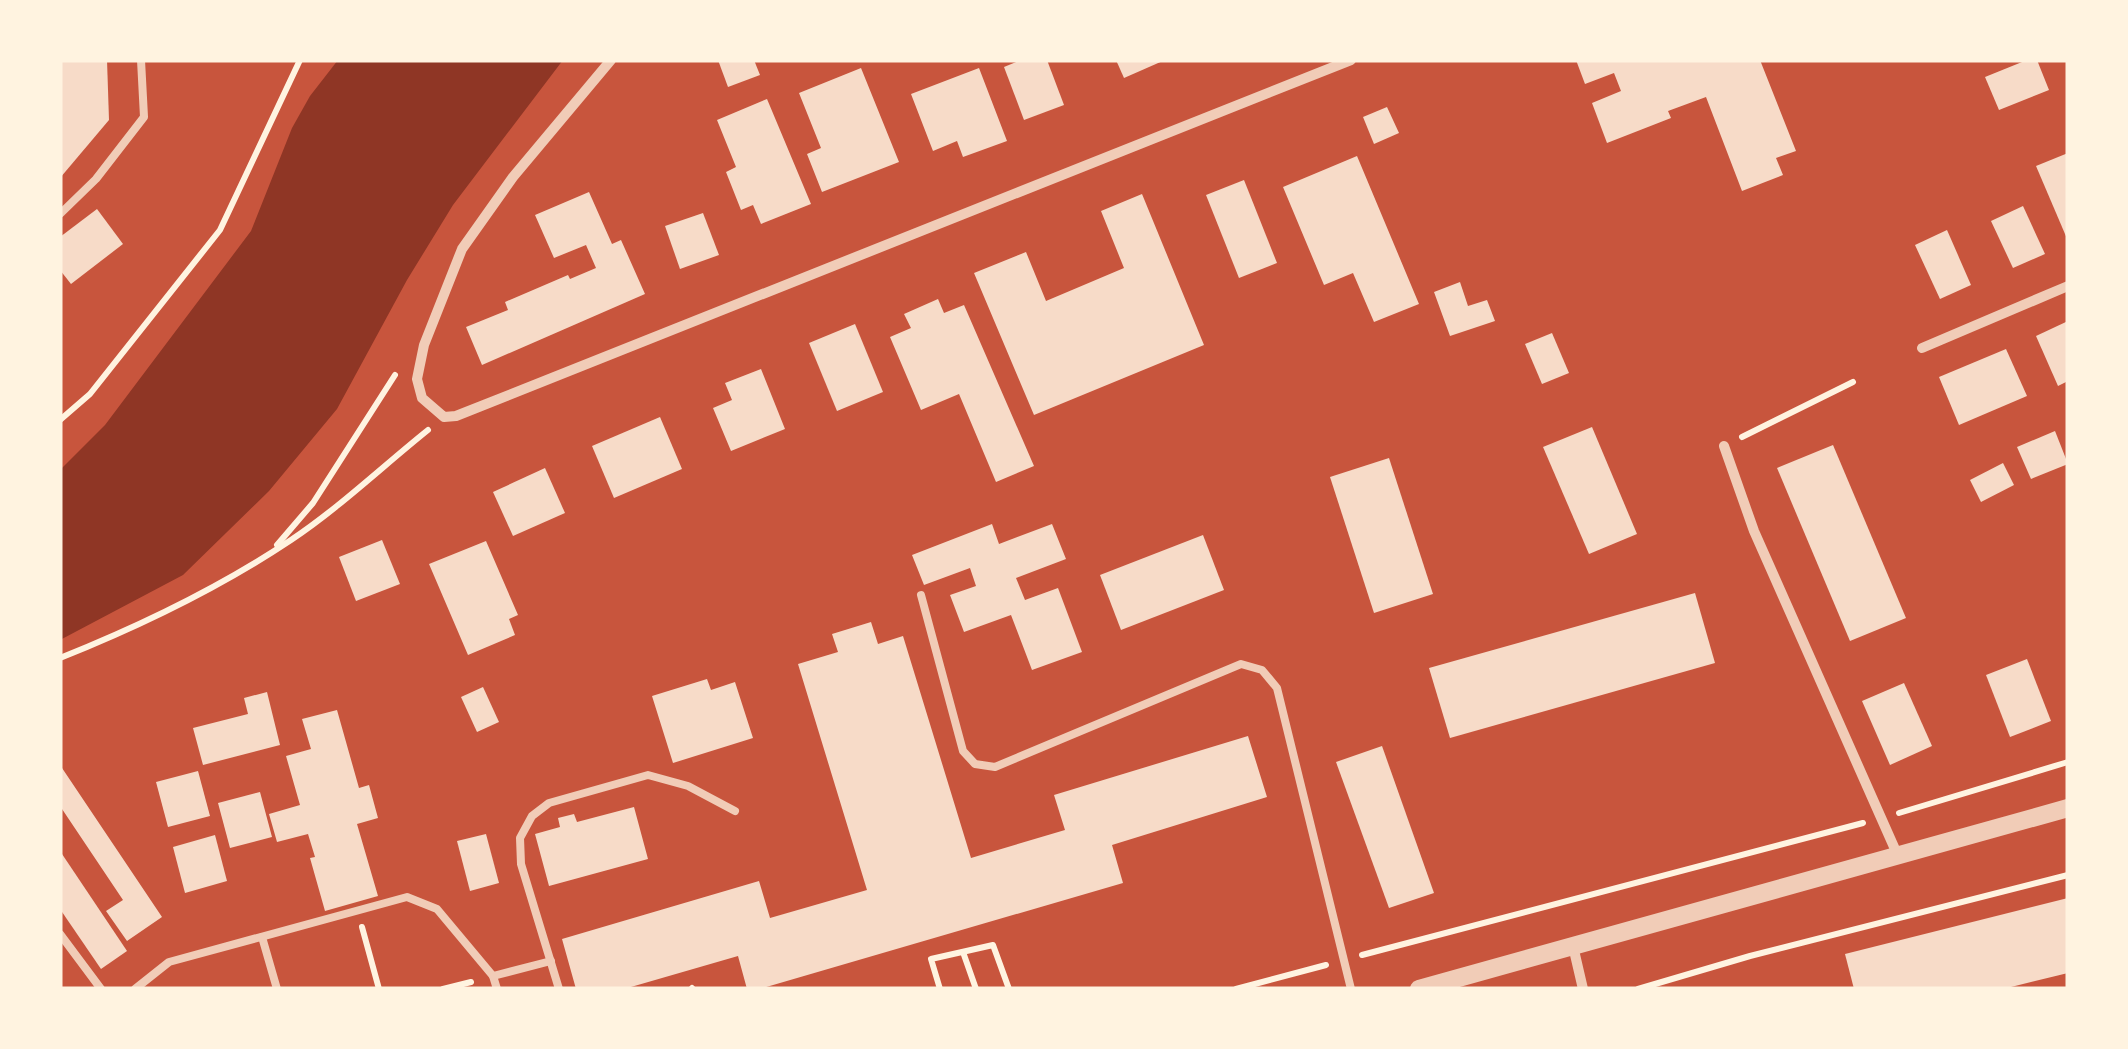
<svg xmlns="http://www.w3.org/2000/svg" width="2128" height="1049" viewBox="0 0 2128 1049" font-family="Raleway,sans-serif">
<style>
.water{fill:#8f3625}
.building{fill:#f7dbc8}
.lines{fill:none;stroke-linecap:round;stroke-linejoin:round}
.path{stroke:#fff3e0;stroke-width:6}
.service{stroke:#f1ccb7;stroke-width:8}
.minor{stroke:#f1ccb7;stroke-width:10}
.tertiary{stroke:#f1ccb7;stroke-width:18}
</style>
<rect width="100%" height="100%" fill="#c8553d"/>
<!-- water -->
<polygon class="water" points="338,60 563,60 453,205 407,280 337,409 269,491 183,575 60,640 60,470 105,425 251,231 292,128 310,96"/>
<!-- building -->
<g class="building">
<polygon points="60,60 107,60 109,120 60,178"/>
<polygon points="718,60 754,60 760,75 728,87"/>
<polygon points="1021,60 1047,60 1064,105 1024,120 1004,67"/>
<polygon points="1116,60 1165,60 1124,78"/>
<polygon points="1576,60 1760,60 1796,151 1776,158 1783,175 1742,191 1706,97 1668,111 1671,118 1607,143 1592,103 1621,91 1614,73 1585,84"/>
<polygon points="2027,60 2037,60 2049,90 1999,110 1985,77"/>
<polygon points="861,68 899,162 822,192 807,154 821,148 799,93"/>
<polygon points="979,68 1007,141 963,157 957,141 933,151 911,94"/>
<polygon points="767,99 811,204 761,224 753,205 741,210 726,172 736,167 717,120"/>
<polygon points="1387,107 1399,133 1374,144 1363,117"/>
<polygon points="2068,153 2068,241 2036,166"/>
<polygon points="1357,156 1419,304 1374,322 1353,273 1324,285 1283,187"/>
<polygon points="1244,180 1277,263 1239,278 1206,195"/>
<polygon points="589,192 612,244 621,240 645,294 482,365 466,327 508,310 505,302 568,275 570,279 596,268 586,245 554,258 535,215"/>
<polygon points="1142,194 1204,345 1034,415 974,273 1026,252 1046,301 1124,268 1101,211"/>
<polygon points="2023,206 2045,254 2013,268 1991,221"/>
<polygon points="97,209 123,244 71,284 60,270 60,237"/>
<polygon points="703,213 719,255 680,269 665,226"/>
<polygon points="1947,230 1971,285 1940,299 1915,245"/>
<polygon points="1460,282 1468,306 1487,300 1495,321 1450,336 1434,292"/>
<polygon points="938,299 944,313 964,305 1034,466 996,482 959,394 921,410 890,337 911,328 904,314"/>
<polygon points="2068,321 2068,381 2058,386 2036,336"/>
<polygon points="855,324 883,392 837,411 809,343"/>
<polygon points="1552,333 1569,373 1542,384 1525,344"/>
<polygon points="2006,349 2027,396 1959,425 1939,377"/>
<polygon points="761,369 785,429 731,451 713,408 732,400 725,383"/>
<polygon points="660,417 682,469 614,498 592,446"/>
<polygon points="1592,427 1637,534 1589,554 1543,447"/>
<polygon points="2055,431 2068,464 2031,479 2017,447"/>
<polygon points="1833,445 1906,618 1850,641 1777,468"/>
<polygon points="1389,458 1433,594 1374,613 1330,477"/>
<polygon points="2003,463 2014,485 1981,502 1970,480"/>
<polygon points="545,468 565,513 513,536 493,492"/>
<polygon points="992,524 999,544 1052,524 1066,559 1016,578 1025,600 1058,588 1082,652 1032,670 1011,615 964,632 950,595 976,586 970,568 924,585 912,555"/>
<polygon points="1203,535 1224,590 1121,630 1100,575"/>
<polygon points="382,540 400,584 356,601 339,557"/>
<polygon points="486,541 518,615 509,619 515,635 468,655 429,564"/>
<polygon points="1695,593 1715,663 1450,738 1429,668"/>
<polygon points="871,622 878,644 903,636 971,858 1065,830 1054,795 1248,736 1267,797 1112,845 1123,883 759,989 747,989 738,956 624,989 576,989 562,939 759,881 770,918 867,890 798,664 838,652 832,634"/>
<polygon points="2027,659 2051,721 2010,737 1986,675"/>
<polygon points="707,679 711,690 735,682 753,738 673,763 652,696"/>
<polygon points="1904,683 1932,746 1890,765 1862,701"/>
<polygon points="483,687 499,722 477,732 461,697"/>
<polygon points="267,692 280,745 203,765 193,728 248,714 244,698"/>
<polygon points="337,710 359,788 369,785 378,818 357,824 378,896 325,911 310,858 315,857 308,834 277,842 269,814 300,805 286,756 311,749 302,719"/>
<polygon points="1382,746 1434,893 1389,908 1336,762"/>
<polygon points="60,765 162,917 127,941 106,911 123,900 60,806"/>
<polygon points="198,771 210,816 168,827 156,782"/>
<polygon points="260,792 272,837 230,848 218,803"/>
<polygon points="634,807 648,859 549,886 535,834 560,827 558,818 574,814 577,822"/>
<polygon points="486,834 499,883 470,891 457,841"/>
<polygon points="215,835 227,881 185,893 173,847"/>
<polygon points="60,851 127,951 101,969 60,909"/>
<polygon points="2068,898 2068,973 2003,989 1854,989 1845,954"/>
</g>
<g class="lines">
<!-- path -->
<g class="path">
<polyline points="60,420 90,394 220,230 300,60"/>
<polyline points="1742,437 1853,382"/>
<polyline points="277,545 313,503 395,375"/>
<path d="M60,658C140,626 219,588 291,540C339,508 383,466 428,430"/>
<polyline points="1899,813 2068,762"/>
<polyline points="362,927 379,989"/>
<polyline points="963,952 976,989"/>
<polyline points="1362,955 1863,823"/>
<polyline points="692,988 693,989"/>
<polyline points="443,989 471,982"/>
<polyline points="940,989 931,959 993,945 1009,989"/>
<polyline points="1236,989 1326,965"/>
<polyline points="1638,989 1750,956 2068,875"/>
</g>
<!-- service -->
<g class="service">
<polyline points="60,214 96,179 144,117 141,60"/>
<polyline points="921,595 963,751 975,764 995,767 1241,664 1262,670 1277,688 1351,989"/>
<polyline points="60,934 101,989"/>
<polyline points="262,937 277,989"/>
<polyline points="135,989 169,962 407,897 437,909 493,976"/>
<polyline points="497,989 493,976 551,961"/>
<polyline points="559,989 521,864 520,838 532,816 549,803 648,775 688,786 735,811"/>
</g>
<!-- minor -->
<g class="minor">
<polyline points="611,60 513,177 462,249 424,345 417,379 422,398 444,417 456,416 1351,60"/>
<polyline points="1922,348 2068,286"/>
<polyline points="1724,446 1754,531 1898,856"/>
<polyline points="1573,946 1583,989"/>
</g>
<!-- tertiary -->
<polyline class="tertiary" points="1419,989 2068,808"/>
</g>
<!-- border -->
<rect width="2128" height="1049" fill="none" stroke="#fff3e0" stroke-width="125"/>
</svg>
